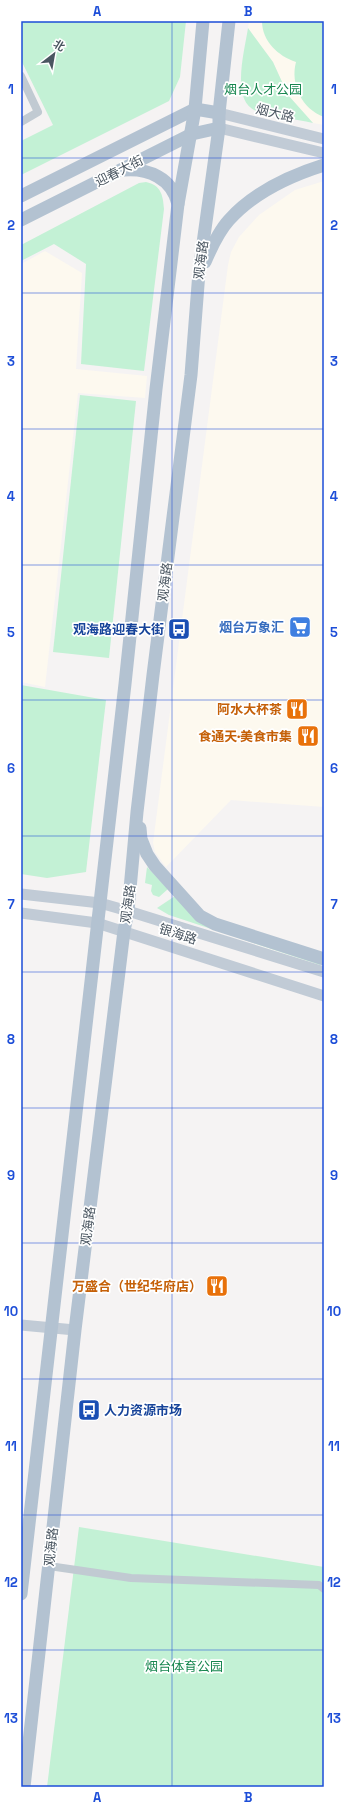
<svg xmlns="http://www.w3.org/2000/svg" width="345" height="1808" viewBox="0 0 345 1808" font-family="'Space Grotesk','Noto Sans SC',sans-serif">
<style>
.commercial{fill:#fdf9ef}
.green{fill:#c3f1d5}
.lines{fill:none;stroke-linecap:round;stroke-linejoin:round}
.street{stroke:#c1cad2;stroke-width:8}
.secondary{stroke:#c1cbd6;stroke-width:11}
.primary{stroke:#b3c2d1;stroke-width:13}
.grid{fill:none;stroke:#1d4ed8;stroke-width:1;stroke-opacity:0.55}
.labels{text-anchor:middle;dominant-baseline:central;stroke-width:3.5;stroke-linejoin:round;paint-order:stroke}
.park-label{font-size:13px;fill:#17864f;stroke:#fff}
.street-label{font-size:13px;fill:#4a5661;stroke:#fff}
.shop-label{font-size:13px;font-weight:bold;fill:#366cbe;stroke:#fff;text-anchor:end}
.transit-label{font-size:13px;font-weight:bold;fill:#164399;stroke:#fff;text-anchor:end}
.food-label{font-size:13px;font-weight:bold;fill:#c56008;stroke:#fff;text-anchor:end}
.neatline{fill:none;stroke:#1d4ed8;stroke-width:1.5}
.grid-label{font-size:13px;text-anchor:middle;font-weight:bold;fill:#1d4ed8}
</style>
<rect width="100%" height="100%" fill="#f5f3f3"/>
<!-- commercial -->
<g class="commercial">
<polygon points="249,21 324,21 324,125 313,123 288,95 273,62 248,28"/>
<polygon points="324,181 324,807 231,800 166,867 155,852 153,843 228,265 231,252 239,237 259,215 295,190"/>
<polygon points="45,251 82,273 76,369 147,376 145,398 78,393 45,687 21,682 21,264"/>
</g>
<!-- green -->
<g class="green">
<polygon points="21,21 186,21 180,77 169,101 21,175 21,141 53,125 21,60"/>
<path d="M262,21H324V117C302,109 290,84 296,62C278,56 262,41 262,21Z"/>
<path d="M248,28L273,62L288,95L313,123C295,119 274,117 256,111C230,101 245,49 248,28Z"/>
<path d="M146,182C161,185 163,195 164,209L144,371L81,364L86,264L54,244L21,261V245L139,183Z"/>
<polygon points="80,395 136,401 109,658 53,652"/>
<polygon points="21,685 106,700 86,872 47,878 21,874"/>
<polygon points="147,867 168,889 159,897 153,895 151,891 152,885 145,883"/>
<polygon points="175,896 193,915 322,961 320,965 169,915 157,908"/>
<polygon points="79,1527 324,1567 324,1787 47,1787"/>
</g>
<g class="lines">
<!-- street -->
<g class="street">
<polyline points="21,76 38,112 21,122"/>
<polyline points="49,1566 131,1578 319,1585 324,1589"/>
</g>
<!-- secondary -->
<g class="secondary">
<polyline points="219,113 324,139"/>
<polyline points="219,128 324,153"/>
<polyline points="21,894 100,903 128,911 324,972"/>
<polyline points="21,913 97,923 324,996"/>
<polyline points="21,1325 75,1330"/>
</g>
<!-- primary -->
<g class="primary">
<path d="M124,170C148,168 172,178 178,204"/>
<polyline points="21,196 195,109 219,113"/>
<polyline points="21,220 192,134 219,128"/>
<path d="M205,262C211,248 219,231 229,220C254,192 289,176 324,165"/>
<polyline points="140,828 141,839 147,854 155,866 200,916 215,924 324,959"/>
<polyline points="21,1594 125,684 156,389 178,204 195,109 203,21"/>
<polyline points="24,1787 75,1330 124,931 128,911 137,812 153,675 191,375 199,272 219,128 219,113 229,21"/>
</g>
</g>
<!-- grid -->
<path class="grid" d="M172,21V1787M21,158H324M21,293H324M21,429H324M21,565H324M21,700H324M21,836H324M21,972H324M21,1108H324M21,1243H324M21,1379H324M21,1515H324M21,1650H324"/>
<!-- icons -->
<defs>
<g id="supermarket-square" transform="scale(1.15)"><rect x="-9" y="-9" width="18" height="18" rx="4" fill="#3f7fe0" stroke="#fff"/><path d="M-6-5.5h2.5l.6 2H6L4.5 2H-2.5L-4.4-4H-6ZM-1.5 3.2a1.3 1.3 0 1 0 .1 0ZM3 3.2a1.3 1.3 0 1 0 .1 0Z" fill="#fff"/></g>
<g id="bus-square" transform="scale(1.15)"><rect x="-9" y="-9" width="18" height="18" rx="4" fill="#1a4fb4" stroke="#fff"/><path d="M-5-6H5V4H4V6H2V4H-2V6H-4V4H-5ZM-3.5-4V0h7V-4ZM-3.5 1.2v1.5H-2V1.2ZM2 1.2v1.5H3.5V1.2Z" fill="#fff"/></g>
<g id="restaurant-square" transform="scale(1.15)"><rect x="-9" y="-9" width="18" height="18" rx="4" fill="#e8710a" stroke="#fff"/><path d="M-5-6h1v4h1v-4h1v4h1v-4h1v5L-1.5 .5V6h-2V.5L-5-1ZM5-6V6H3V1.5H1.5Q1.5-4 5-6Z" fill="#fff"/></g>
</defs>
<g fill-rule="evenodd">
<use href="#supermarket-square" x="300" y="627"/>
<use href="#bus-square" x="179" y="629"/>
<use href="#restaurant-square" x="297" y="709"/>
<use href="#restaurant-square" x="308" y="736"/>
<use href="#restaurant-square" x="217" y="1286"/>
<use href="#bus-square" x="89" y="1410"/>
</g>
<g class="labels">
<!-- park labels -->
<g class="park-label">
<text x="263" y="89">烟台人才公园</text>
<text x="184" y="1666">烟台体育公园</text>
</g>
<!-- street labels -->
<g class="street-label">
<text transform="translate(275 113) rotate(14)">烟大路</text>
<text transform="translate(119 171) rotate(-27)">迎春大街</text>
<text transform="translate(201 260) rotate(-83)">观海路</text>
<text transform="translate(165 582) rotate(-83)">观海路</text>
<text transform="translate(128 904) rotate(-82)">观海路</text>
<text transform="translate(178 934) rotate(18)">银海路</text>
<text transform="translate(88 1226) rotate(-83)">观海路</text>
<text transform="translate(51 1547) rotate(-84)">观海路</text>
</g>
<!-- shop labels -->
<g class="shop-label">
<text x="284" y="627">烟台万象汇</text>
</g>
<!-- transit labels -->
<g class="transit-label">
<text x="164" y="629">观海路迎春大街</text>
<text x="104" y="1410" text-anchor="start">人力资源市场</text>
</g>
<!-- food labels -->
<g class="food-label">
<text x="282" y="709">阿水大杯茶</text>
<text x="292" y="736">食通天·美食市集</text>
<text x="202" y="1286">万盛合（世纪华府店）</text>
</g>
</g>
<!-- border -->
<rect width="345" height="1808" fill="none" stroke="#ffffff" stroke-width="44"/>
<!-- north arrow -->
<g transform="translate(54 54) rotate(31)" stroke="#ffffff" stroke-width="3" paint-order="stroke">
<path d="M0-3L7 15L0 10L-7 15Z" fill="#4a5661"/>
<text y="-6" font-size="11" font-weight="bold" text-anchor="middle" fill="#4a5661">北</text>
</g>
<rect x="22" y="22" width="301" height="1764" class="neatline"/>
<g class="grid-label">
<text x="97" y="16">A</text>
<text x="248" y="16">B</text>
<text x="11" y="94">1</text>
<text x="334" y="94">1</text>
<text x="11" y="230">2</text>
<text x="334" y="230">2</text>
<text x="11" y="366">3</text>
<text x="334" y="366">3</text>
<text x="11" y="501">4</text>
<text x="334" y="501">4</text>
<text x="11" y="637">5</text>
<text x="334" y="637">5</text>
<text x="11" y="773">6</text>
<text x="334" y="773">6</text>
<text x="11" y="909">7</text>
<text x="334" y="909">7</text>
<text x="11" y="1044">8</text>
<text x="334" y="1044">8</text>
<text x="11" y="1180">9</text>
<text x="334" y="1180">9</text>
<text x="11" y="1316">10</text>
<text x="334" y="1316">10</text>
<text x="11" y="1451">11</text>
<text x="334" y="1451">11</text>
<text x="11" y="1587">12</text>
<text x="334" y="1587">12</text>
<text x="11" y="1723">13</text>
<text x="334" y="1723">13</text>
<text x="97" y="1802">A</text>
<text x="248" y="1802">B</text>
</g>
</svg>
